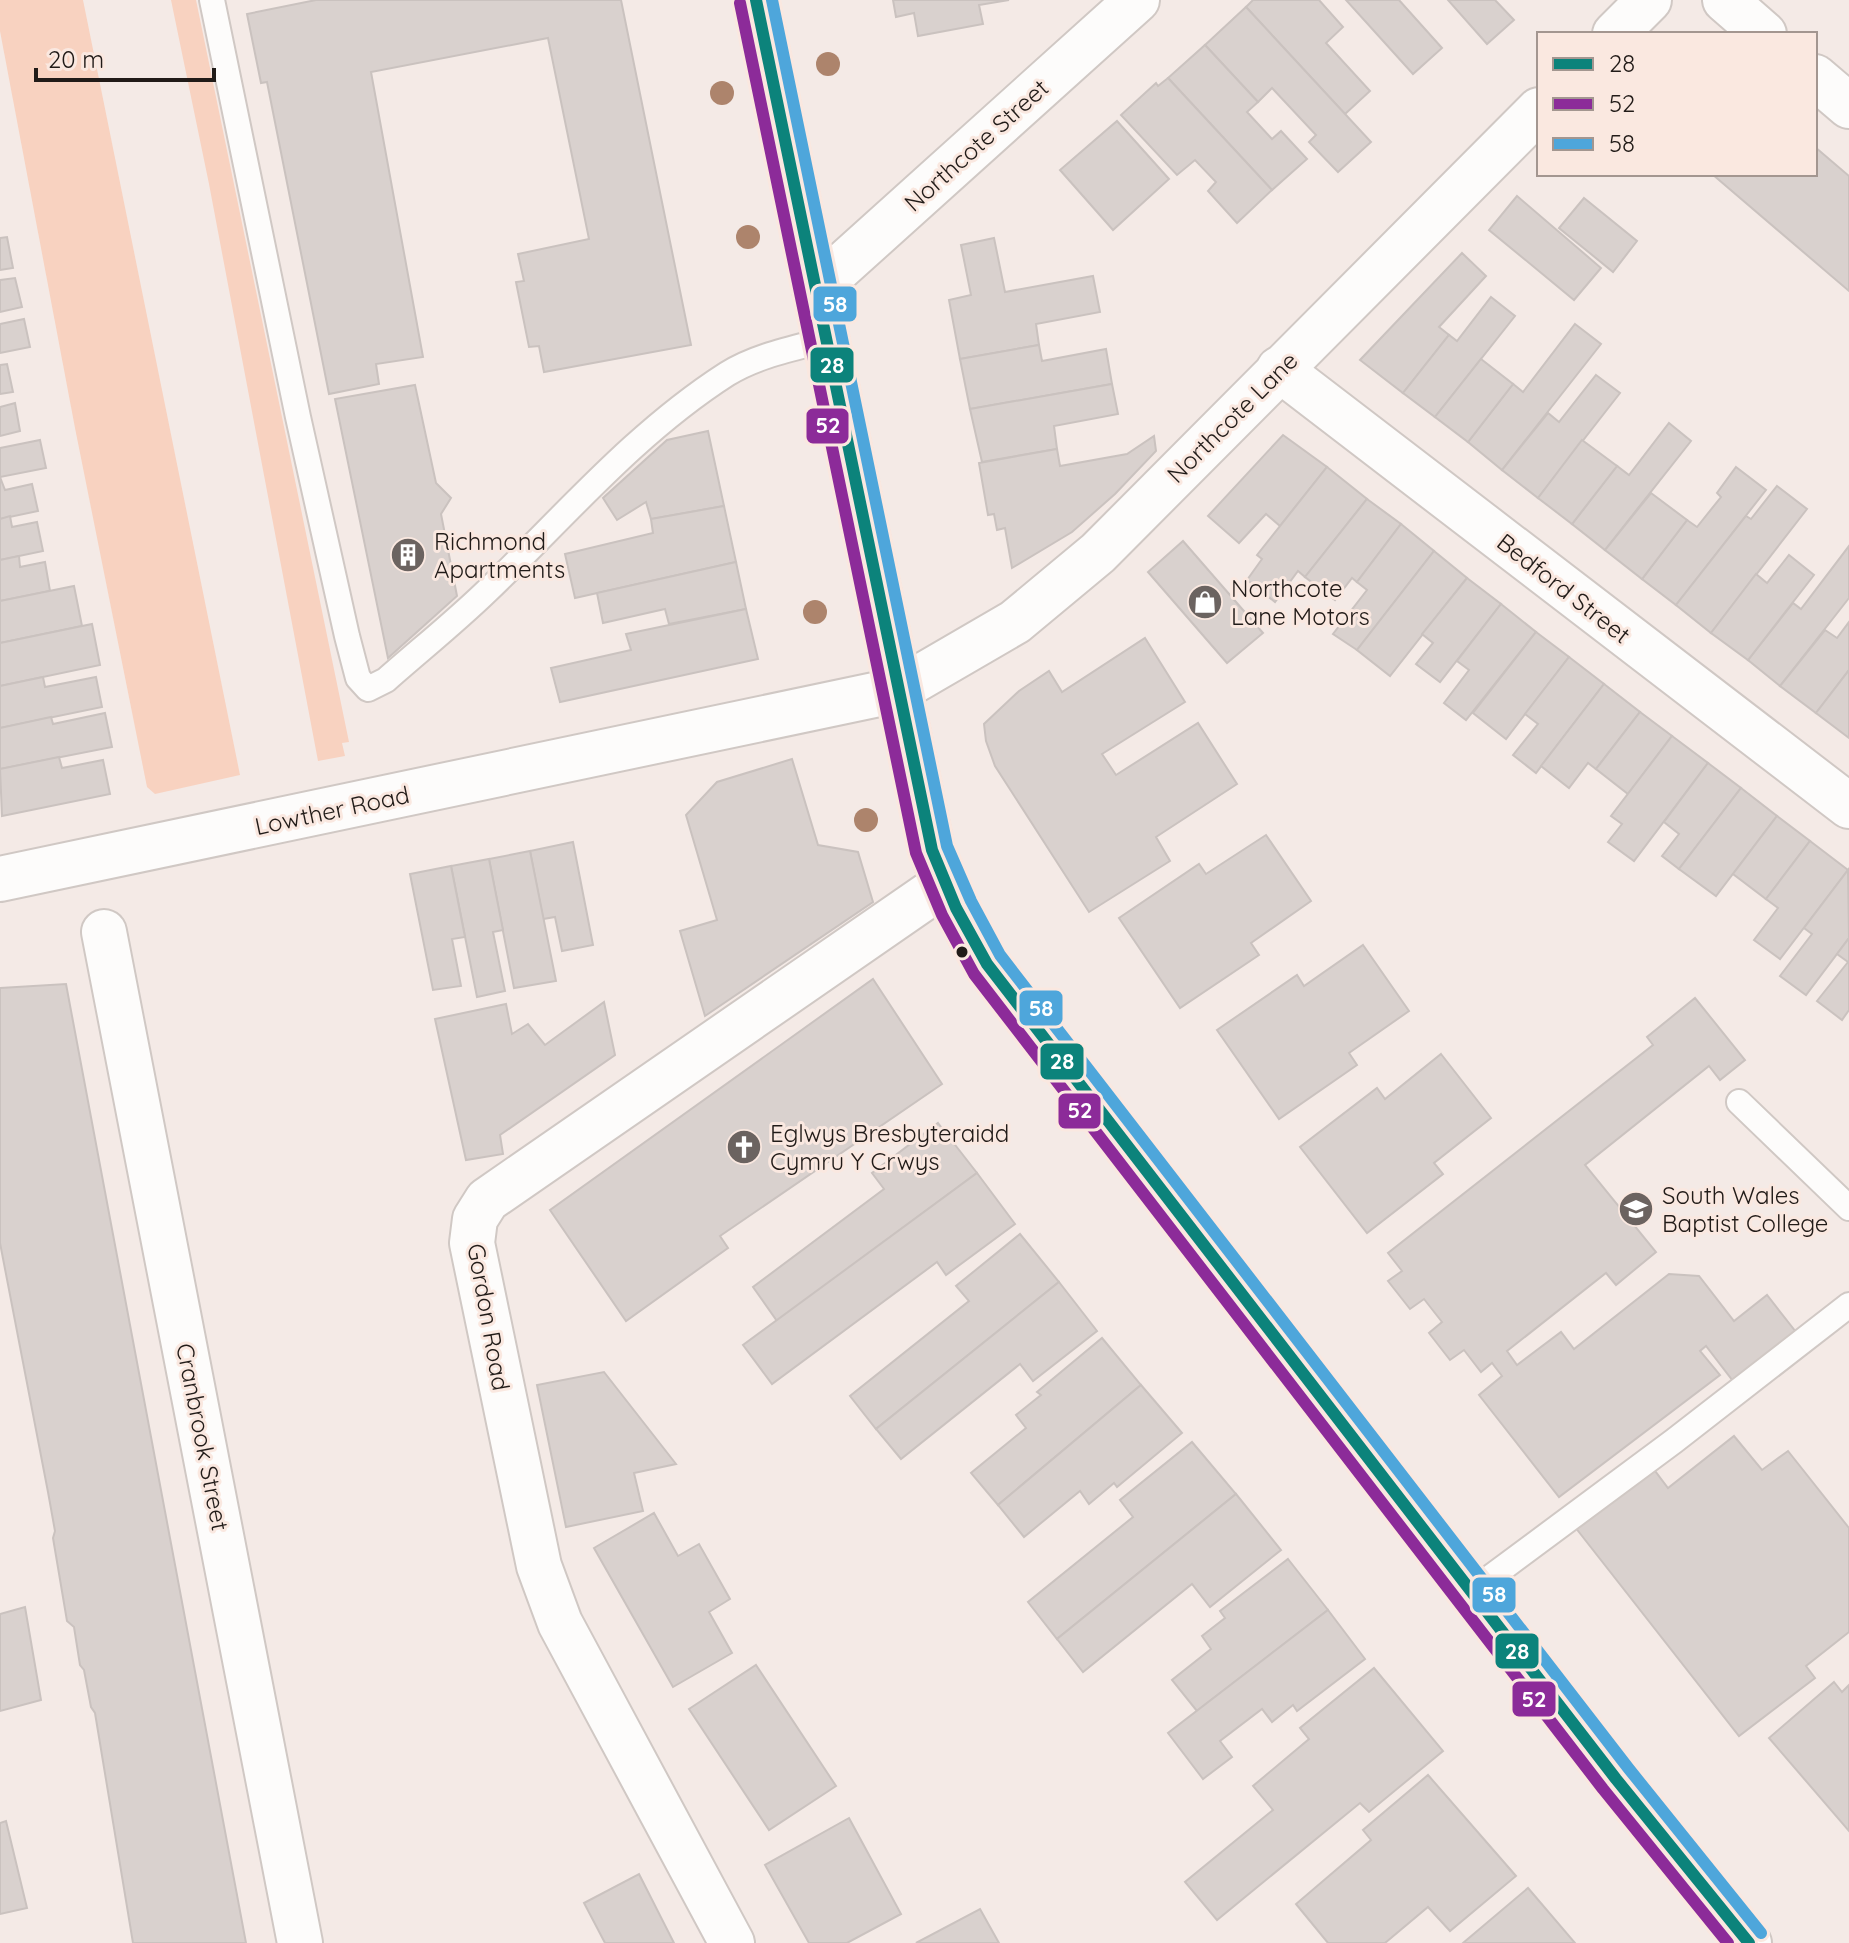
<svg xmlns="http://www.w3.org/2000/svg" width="1849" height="1943" viewBox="0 0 1849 1943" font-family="Quicksand,sans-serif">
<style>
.green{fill:#f8d2c0}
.building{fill:#d9d1ce;stroke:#cac2bf;stroke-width:2}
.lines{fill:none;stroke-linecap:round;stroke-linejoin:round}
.lane-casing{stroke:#d0c8c4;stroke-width:28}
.street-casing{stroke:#d0c8c4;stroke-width:48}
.lane{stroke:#fdfcfb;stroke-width:24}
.street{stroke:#fdfcfb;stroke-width:44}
.bus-1-casing{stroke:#fae8e0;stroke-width:18}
.bus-2-casing{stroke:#fae8e0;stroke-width:18}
.bus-3-casing{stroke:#fae8e0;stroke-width:18}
.bus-1{stroke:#0c837b;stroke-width:12}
.bus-2{stroke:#8c2b99;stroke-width:12}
.bus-3{stroke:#4ea6db;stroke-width:12}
.tree{fill:#ad846c}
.bus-dot{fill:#211b18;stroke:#fae8e0;stroke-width:3}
.labels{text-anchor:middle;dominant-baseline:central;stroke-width:6;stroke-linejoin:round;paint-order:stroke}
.street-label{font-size:24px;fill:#211b18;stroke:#fae8e0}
.poi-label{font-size:24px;fill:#211b18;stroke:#fae8e0;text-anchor:start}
.line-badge{stroke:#fae8e0;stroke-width:3}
.badge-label{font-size:22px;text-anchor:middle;font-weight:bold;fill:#fff}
</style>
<rect width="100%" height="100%" fill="#f4eae6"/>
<!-- green -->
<g class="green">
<polygon points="0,0 83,0 240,775 155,794 147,787 75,428 0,31"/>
<polygon points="171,0 196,0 349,742 342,743 345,756 318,761 209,184"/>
</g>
<!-- building -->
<g class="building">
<polygon points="316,0 621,0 691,345 544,372 539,346 529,347 516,282 524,281 518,254 589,239 548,38 371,72 423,357 376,364 379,384 329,394 267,82 261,83 247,14"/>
<polygon points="893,0 1009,0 979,5 983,24 918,36 914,13 896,17"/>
<polygon points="1253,0 1319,0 1343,27 1326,43 1370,91 1345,114 1246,7"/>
<polygon points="1346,0 1399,0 1442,48 1413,74"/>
<polygon points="1448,0 1495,0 1514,20 1487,44"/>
<polygon points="1246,7 1371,142 1338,172 1309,142 1316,135 1272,88 1258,102 1205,45"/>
<polygon points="1205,45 1258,102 1247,112 1272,139 1281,131 1307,159 1272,190 1168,78"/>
<polygon points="1168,78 1272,190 1237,223 1208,191 1216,182 1195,160 1177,175 1121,115 1156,83 1158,86"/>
<polygon points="1117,121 1169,179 1113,230 1060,170"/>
<polygon points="1815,147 1849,176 1849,291 1712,174 1815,174"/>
<polygon points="1517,196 1601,268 1574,300 1489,230"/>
<polygon points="1584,198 1637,241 1613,272 1559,228"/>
<polygon points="7,237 13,268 0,270 0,238"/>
<polygon points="994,238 1005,292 1093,276 1100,312 1036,324 1039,345 960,359 949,300 971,295 961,245"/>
<polygon points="1462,253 1486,276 1439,327 1449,335 1403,393 1360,360"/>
<polygon points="15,278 22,307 0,312 0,280"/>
<polygon points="1491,297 1515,316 1435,417 1403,393 1449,335 1457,341"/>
<polygon points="24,319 30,347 0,353 0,324"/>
<polygon points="1575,324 1601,344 1502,470 1468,442 1513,384 1523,392"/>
<polygon points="1039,345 1042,361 1106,349 1112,384 970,409 960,359"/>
<polygon points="1481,359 1513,384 1468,442 1435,417"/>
<polygon points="7,364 13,392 0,394 0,365"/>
<polygon points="1596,375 1620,393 1538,498 1502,470 1548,413 1559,422"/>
<polygon points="1112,384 1118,414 1054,426 1057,449 982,462 970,409"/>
<polygon points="415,385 436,483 451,498 441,514 457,596 388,658 335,399"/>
<polygon points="15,403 20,431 0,436 0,407"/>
<polygon points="1669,423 1691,441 1605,550 1572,524 1617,466 1629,475"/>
<polygon points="708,431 724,506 651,519 646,502 617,520 603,498 667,440"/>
<polygon points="1283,435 1327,467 1280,526 1266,514 1239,543 1208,516"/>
<polygon points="1154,436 1156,451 1115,494 1072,532 1012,568 1005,528 997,530 994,514 988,515 979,463 1057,449 1060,466 1127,454"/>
<polygon points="40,440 46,468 0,477 0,448"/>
<polygon points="1582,440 1617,466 1572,524 1538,498"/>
<polygon points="1327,467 1367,499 1305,577 1298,571 1275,602 1247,580 1262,559 1257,555"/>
<polygon points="1736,467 1766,490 1676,605 1642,579 1687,520 1697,527 1721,497 1717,493"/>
<polygon points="0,477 5,490 32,484 38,511 0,519"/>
<polygon points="1777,486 1807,509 1711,633 1676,605 1746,516 1751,519"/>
<polygon points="1651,493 1687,520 1642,579 1605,550"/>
<polygon points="1367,499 1401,524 1357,582 1352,578 1335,600 1305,577"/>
<polygon points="724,506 736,562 575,598 565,554 653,533 651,519"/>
<polygon points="10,516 12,527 37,522 43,551 0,560 0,519"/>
<polygon points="1401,524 1434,551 1357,650 1333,634 1367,590 1357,582"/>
<polygon points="1183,541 1263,633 1227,663 1148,572"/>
<polygon points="1849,546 1849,598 1780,686 1748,660 1793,603 1801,609"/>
<polygon points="1434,551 1467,578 1390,676 1357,650"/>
<polygon points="1789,555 1814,575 1748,660 1711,633 1756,574 1767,583"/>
<polygon points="19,556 20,567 45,562 50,591 0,601 0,560"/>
<polygon points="736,562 746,609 669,624 665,609 603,623 597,593"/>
<polygon points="1467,578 1501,604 1440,682 1416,664 1433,643 1422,634"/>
<polygon points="74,586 82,626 0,643 0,601"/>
<polygon points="1501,604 1536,632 1466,720 1444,703 1469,670 1457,661"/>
<polygon points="746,609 758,659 560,702 551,668 631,650 626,634"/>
<polygon points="1849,622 1849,670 1816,713 1780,686 1825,630 1837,638"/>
<polygon points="92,624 100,665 0,686 0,643"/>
<polygon points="1536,632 1569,657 1506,739 1473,713"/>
<polygon points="1145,638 1185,702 1102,754 1116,775 1198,723 1237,784 1156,837 1170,861 1089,912 995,766 986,741 984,724 1019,691 1049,671 1062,692"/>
<polygon points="1569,657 1604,684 1536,773 1513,755 1538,724 1525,714"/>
<polygon points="1849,670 1849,738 1816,713"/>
<polygon points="43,677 45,687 96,677 102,707 0,728 0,686"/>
<polygon points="1604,684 1640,712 1596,769 1588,763 1569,788 1541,766"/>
<polygon points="1640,712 1672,736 1628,794 1596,769"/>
<polygon points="105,713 112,747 0,769 0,728 51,717 53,724"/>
<polygon points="1672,736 1708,763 1634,861 1608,842 1622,824 1611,816"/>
<polygon points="59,757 62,768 103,760 110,794 2,816 0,769"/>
<polygon points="792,759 818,845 858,852 873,902 705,1016 680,931 717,920 686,815 717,782"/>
<polygon points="1708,763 1741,788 1679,869 1662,856 1679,834 1664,822"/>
<polygon points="1741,788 1777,816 1716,896 1679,869"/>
<polygon points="1777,816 1810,841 1766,899 1733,874"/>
<polygon points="1266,835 1311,901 1251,943 1259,955 1180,1008 1119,918 1199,864 1206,874"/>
<polygon points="1810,841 1848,870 1780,959 1754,940 1778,908 1766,899"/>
<polygon points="573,842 593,945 562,951 555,917 543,919 530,851"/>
<polygon points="530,851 556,981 514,988 489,859"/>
<polygon points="489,859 503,930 493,932 505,991 477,997 451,866"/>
<polygon points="451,866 465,937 452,939 461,986 433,990 410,874"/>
<polygon points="1848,870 1849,938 1806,995 1780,976 1812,934 1804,928"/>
<polygon points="1849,938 1849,1010 1842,1020 1817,1001 1848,962 1837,954"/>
<polygon points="1363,945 1409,1011 1349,1053 1357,1065 1279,1119 1217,1030 1297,975 1304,986"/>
<polygon points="873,979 942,1084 720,1236 728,1248 626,1321 550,1210"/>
<polygon points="66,984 246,1943 133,1943 95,1713 91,1707 84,1670 80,1665 74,1627 67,1621 53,1538 55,1531 48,1492 0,1243 0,988"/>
<polygon points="1695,998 1745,1060 1720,1080 1709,1066 1585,1165 1656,1252 1616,1285 1606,1273 1507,1351 1517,1365 1561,1332 1574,1349 1669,1274 1699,1276 1734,1321 1767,1295 1796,1332 1733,1381 1706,1346 1700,1351 1720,1375 1559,1497 1479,1395 1502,1376 1492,1363 1481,1372 1464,1350 1450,1360 1429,1333 1442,1322 1424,1299 1410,1309 1388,1281 1402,1271 1388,1253 1653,1045 1647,1037"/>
<polygon points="604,1002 615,1055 500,1135 503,1154 466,1160 435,1019 506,1004 512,1034 528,1024 545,1045"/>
<polygon points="1441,1054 1491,1118 1434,1163 1443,1174 1367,1233 1300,1147 1377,1088 1385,1099"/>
<polygon points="938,1123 977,1173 777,1321 753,1287 884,1189 872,1173"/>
<polygon points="977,1173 1015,1224 946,1275 937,1262 772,1384 743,1345"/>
<polygon points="1020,1234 1059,1282 876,1429 850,1396 969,1301 956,1286"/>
<polygon points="1059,1282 1097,1331 1033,1381 1020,1364 901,1459 876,1429"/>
<polygon points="1102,1338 1141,1385 998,1505 971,1473 1026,1428 1016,1415 1041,1395 1037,1392"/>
<polygon points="604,1372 676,1464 634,1473 643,1511 566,1527 537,1385"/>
<polygon points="1141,1385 1182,1433 1117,1487 1114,1483 1089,1504 1080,1491 1024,1537 998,1505"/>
<polygon points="1734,1436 1762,1470 1788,1451 1849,1528 1849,1632 1806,1666 1815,1678 1739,1736 1575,1527 1652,1467 1668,1488"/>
<polygon points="1192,1442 1236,1494 1057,1639 1028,1602 1133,1517 1120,1500"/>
<polygon points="1236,1494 1281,1550 1210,1607 1192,1584 1083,1672 1057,1639"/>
<polygon points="654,1513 678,1556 699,1544 730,1599 709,1612 732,1653 673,1687 594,1548"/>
<polygon points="1288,1559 1328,1610 1197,1711 1172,1680 1211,1649 1202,1636 1225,1618 1220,1611"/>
<polygon points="25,1607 41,1700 0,1711 0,1614"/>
<polygon points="1328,1610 1365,1659 1297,1711 1293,1705 1272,1722 1262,1709 1220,1741 1232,1757 1203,1779 1168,1733"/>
<polygon points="756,1665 836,1786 769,1830 689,1709"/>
<polygon points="1374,1668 1443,1751 1369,1812 1360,1803 1217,1920 1185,1882 1273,1810 1253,1786 1309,1739 1300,1728"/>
<polygon points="1834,1682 1842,1692 1849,1685 1849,1831 1769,1738"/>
<polygon points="1428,1775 1516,1876 1450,1931 1428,1907 1385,1943 1328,1943 1296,1904 1371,1840 1363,1830"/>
<polygon points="849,1818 901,1914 847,1943 809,1943 765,1865"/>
<polygon points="6,1821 27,1908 0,1914 0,1823"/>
<polygon points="639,1874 674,1943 605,1943 584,1903"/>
<polygon points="1528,1888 1575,1943 1463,1943"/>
<polygon points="980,1909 999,1943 916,1943"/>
</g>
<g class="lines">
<!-- lane casing -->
<g class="lane-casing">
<g id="lane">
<path d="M212,0L298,417L347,636L358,678L368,689L386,680C420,650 455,622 487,591C565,516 635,433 727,374C756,356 791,349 825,340"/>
<polyline points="1739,1102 1849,1208"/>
<polyline points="1472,1591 1674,1441 1849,1305"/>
</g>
</g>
<!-- street casing -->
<g class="street-casing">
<g id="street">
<path d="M756,0L932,850C946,891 965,927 987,964L1616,1779L1749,1943"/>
<polyline points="1725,0 1764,34"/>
<polyline points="1615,34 1649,0"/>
<polyline points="1815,77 1849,106"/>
<polyline points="815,290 1137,0"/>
<polyline points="1279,369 1849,806"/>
<polyline points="0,879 898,690 1015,622 1098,553 1539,110"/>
<polyline points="104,932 300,1943"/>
<polyline points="732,1943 560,1623 539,1566 472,1243 475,1219 487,1200 944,884"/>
</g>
</g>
<!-- lane -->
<use href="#lane" class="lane"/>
<!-- street -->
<use href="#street" class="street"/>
<!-- bus-1 casing -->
<g class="bus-1-casing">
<polyline id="bus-1" points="756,0 932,850 956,908 987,964 1616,1779 1749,1943"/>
</g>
<!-- bus-2 casing -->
<g class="bus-2-casing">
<polyline id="bus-2" points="740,3 916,853 942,915 974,974 1603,1789 1728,1943"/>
</g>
<!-- bus-3 casing -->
<g class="bus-3-casing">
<polyline id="bus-3" points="772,0 947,846 971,901 1000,955 1629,1769 1761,1933"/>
</g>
<!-- bus-1 -->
<use href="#bus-1" class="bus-1"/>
<!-- bus-2 -->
<use href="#bus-2" class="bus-2"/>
<!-- bus-3 -->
<use href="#bus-3" class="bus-3"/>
</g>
<!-- trees -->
<g class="tree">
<circle cx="828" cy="64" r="12"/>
<circle cx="722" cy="93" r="12"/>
<circle cx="748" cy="237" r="12"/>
<circle cx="815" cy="612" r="12"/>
<circle cx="866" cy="820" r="12"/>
</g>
<!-- icons -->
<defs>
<g id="building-disc" transform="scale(1.8)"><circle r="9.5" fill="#6b6360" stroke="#fae8e0"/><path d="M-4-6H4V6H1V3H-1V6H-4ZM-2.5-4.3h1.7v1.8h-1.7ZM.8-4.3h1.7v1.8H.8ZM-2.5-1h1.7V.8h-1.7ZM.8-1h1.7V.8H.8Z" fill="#fff"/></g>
<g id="shop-disc" transform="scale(1.8)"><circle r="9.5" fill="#6b6360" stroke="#fae8e0"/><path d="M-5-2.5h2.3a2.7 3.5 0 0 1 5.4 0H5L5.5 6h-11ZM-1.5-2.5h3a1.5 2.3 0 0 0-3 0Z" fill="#fff"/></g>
<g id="church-disc" transform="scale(1.8)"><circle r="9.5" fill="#6b6360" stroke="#fae8e0"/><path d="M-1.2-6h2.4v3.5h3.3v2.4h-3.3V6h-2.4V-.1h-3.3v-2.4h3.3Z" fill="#fff"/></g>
<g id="university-disc" transform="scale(1.8)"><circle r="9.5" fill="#6b6360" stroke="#fae8e0"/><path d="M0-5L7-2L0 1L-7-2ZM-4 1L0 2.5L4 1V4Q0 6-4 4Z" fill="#fff"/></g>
</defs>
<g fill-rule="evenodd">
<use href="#building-disc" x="408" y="555"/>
<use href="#shop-disc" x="1205" y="602"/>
<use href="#church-disc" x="744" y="1147"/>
<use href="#university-disc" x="1636" y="1209"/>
</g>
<!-- markers -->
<circle class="bus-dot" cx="962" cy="952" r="7"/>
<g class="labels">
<!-- street labels -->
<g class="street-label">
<text transform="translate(976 145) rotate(-42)">Northcote Street</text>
<text transform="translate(1232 417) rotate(-45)">Northcote Lane</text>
<text transform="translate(1564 588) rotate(38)">Bedford Street</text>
<text transform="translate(332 810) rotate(-12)">Lowther Road</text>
<text transform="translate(489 1317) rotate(80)">Gordon Road</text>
<text transform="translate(203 1437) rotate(79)">Cranbrook Street</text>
</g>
<!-- poi labels -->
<g class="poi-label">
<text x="434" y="541">Richmond<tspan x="434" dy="28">Apartments</tspan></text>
<text x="1231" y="588">Northcote<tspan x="1231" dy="28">Lane Motors</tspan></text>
<text x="770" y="1133">Eglwys Bresbyteraidd<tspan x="770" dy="28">Cymru Y Crwys</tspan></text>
<text x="1662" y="1195">South Wales<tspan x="1662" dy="28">Baptist College</tspan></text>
</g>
</g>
<g class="line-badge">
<rect x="812" y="285" width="46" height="38" rx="8" fill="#4ea6db"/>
<rect x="809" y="346" width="46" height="38" rx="8" fill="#0c837b"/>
<rect x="805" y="407" width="45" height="38" rx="8" fill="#8c2b99"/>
<rect x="1018" y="989" width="46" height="38" rx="8" fill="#4ea6db"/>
<rect x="1039" y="1042" width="46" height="39" rx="8" fill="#0c837b"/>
<rect x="1057" y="1092" width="45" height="38" rx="8" fill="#8c2b99"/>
<rect x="1471" y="1576" width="46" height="38" rx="8" fill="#4ea6db"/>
<rect x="1494" y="1632" width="46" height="38" rx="8" fill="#0c837b"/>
<rect x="1511" y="1680" width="46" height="38" rx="8" fill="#8c2b99"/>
</g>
<g class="badge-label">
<text x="835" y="312">58</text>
<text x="832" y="373">28</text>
<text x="828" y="433">52</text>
<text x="1041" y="1016">58</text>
<text x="1062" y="1069">28</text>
<text x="1080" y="1118">52</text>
<text x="1494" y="1602">58</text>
<text x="1517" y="1659">28</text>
<text x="1534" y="1707">52</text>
</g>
<!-- legend -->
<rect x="1537" y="32" width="280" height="144" fill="#fae8e0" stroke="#a39690" stroke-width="2"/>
<rect x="1553" y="58" width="40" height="12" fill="#0c837b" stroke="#a39690" stroke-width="2"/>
<text x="1609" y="72" font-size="24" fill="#211b18">28</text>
<rect x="1553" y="98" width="40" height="12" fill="#8c2b99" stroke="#a39690" stroke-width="2"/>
<text x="1609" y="112" font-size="24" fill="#211b18">52</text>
<rect x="1553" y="138" width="40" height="12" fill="#4ea6db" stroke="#a39690" stroke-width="2"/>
<text x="1609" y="152" font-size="24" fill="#211b18">58</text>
<!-- scale -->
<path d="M36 68v12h178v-12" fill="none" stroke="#211b18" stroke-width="4"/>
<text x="48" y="68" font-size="24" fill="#211b18" stroke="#fae8e0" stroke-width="6" paint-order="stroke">20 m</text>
</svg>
